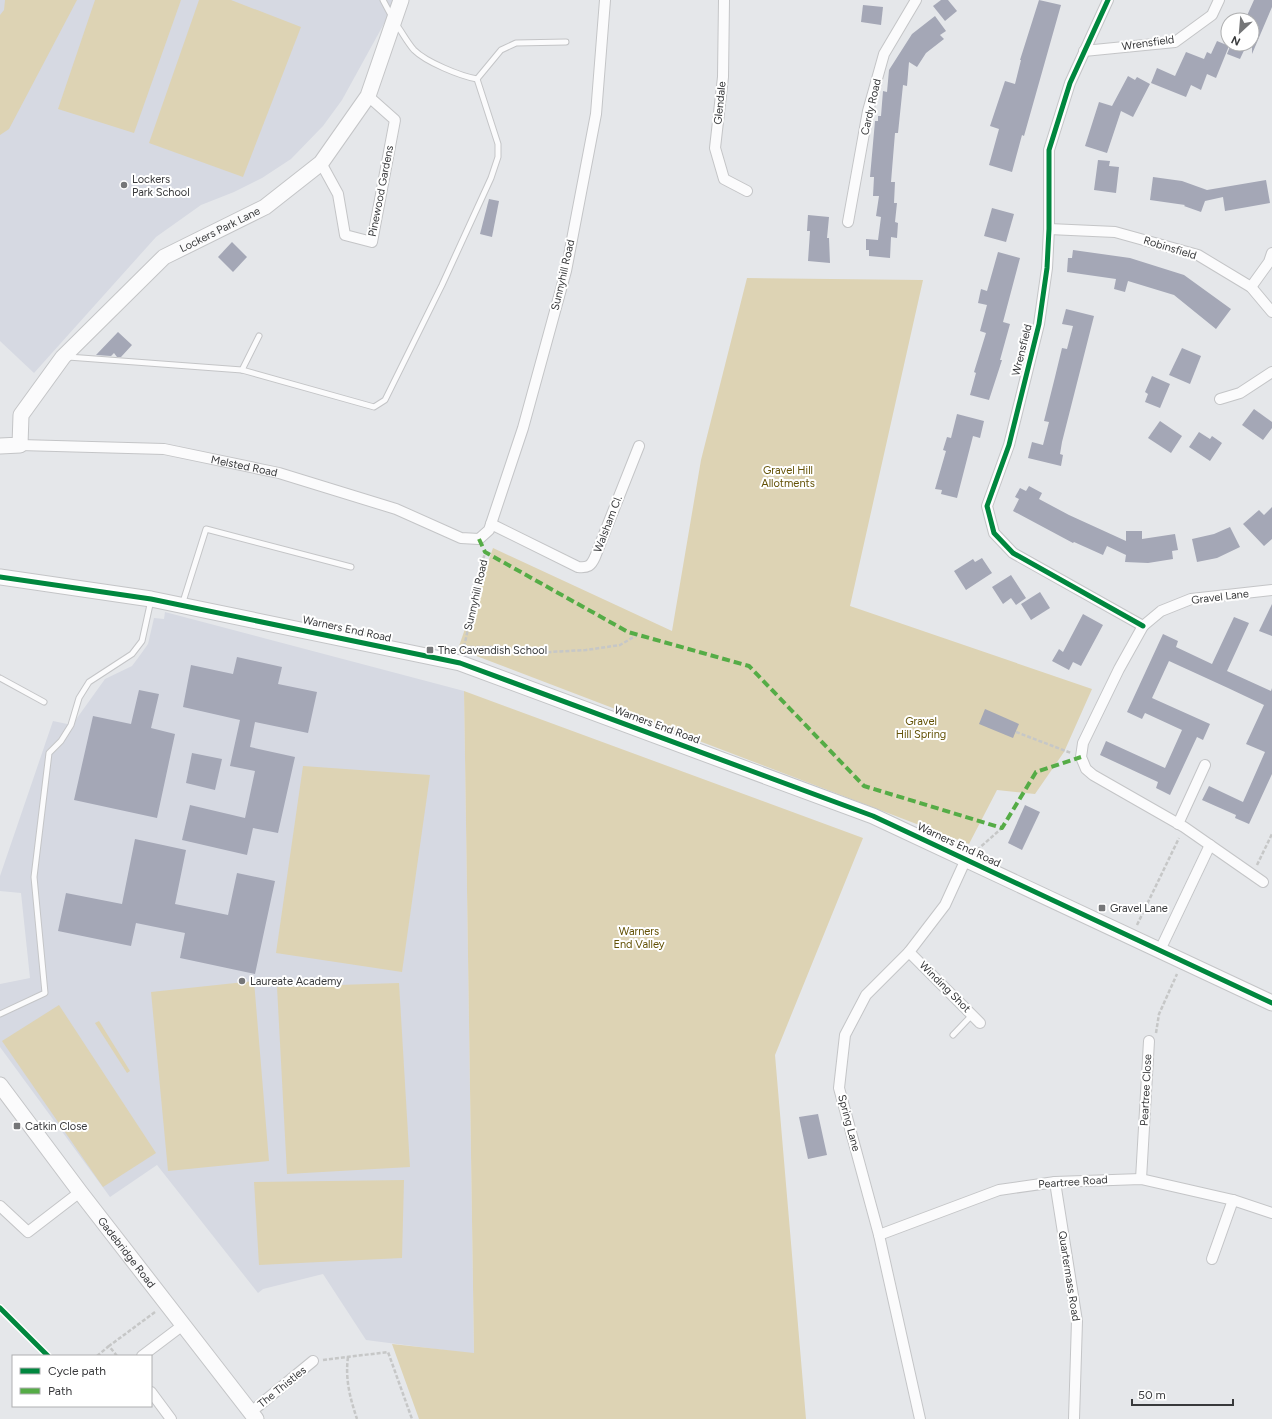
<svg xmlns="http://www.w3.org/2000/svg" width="1272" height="1419" viewBox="0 0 1272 1419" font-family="Figtree,sans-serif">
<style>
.built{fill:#d6d9e2}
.green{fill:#ddd3b4}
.building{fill:#a4a7b6}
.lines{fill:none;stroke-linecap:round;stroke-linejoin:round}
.lane-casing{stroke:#c4c5c7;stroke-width:7}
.street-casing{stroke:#c4c5c7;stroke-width:12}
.secondary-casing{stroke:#c4c5c7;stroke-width:17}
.path{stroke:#c6c7c7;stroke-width:2.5;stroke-dasharray:4 2;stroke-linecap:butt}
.lane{stroke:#fbfbfc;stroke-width:5}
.street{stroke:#fbfbfc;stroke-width:10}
.secondary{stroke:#fbfbfc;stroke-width:15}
.quiet{stroke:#55ac46;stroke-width:4;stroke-dasharray:8 4;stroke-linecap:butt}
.cycleway-casing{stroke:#fff;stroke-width:8}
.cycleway{stroke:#00873e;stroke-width:5}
.poi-dot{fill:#757678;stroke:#fff;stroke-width:1.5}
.labels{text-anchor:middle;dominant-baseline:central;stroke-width:4;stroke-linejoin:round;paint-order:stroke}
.street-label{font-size:11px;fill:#38393b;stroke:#fff}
.poi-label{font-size:11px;fill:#38393b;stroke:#fff;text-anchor:start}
.park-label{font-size:11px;fill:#635105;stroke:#fff}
</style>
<rect width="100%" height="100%" fill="#e5e7ea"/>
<!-- built -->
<g class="built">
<polygon points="0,0 397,0 342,100 323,126 291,159 262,178 234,192 201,205 156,237 34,373 0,341"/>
<polygon points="165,612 464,691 474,1354 366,1340 323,1274 263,1289 258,1293 157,1165 110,1197 0,1047 0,984 30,978 21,893 0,891 0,876 53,721 72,725 105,679 132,666 138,658 148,644 154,618 164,619"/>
</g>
<!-- green -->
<g class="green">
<polygon points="5,0 77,0 9,129 0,135 0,15 4,10"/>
<polygon points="95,0 181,0 134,133 58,109"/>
<polygon points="199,0 231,0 301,27 243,177 149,143"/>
<polygon points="747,278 923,280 850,606 1092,689 1064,752 1035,794 997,790 969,844 458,649 493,548 672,631 701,460"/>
<polygon points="464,691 863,838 775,1055 806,1419 419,1419 392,1344 474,1353"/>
<polygon points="303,766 430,775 402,972 276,953"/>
<polygon points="254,981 269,1161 168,1171 151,992"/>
<polygon points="399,983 410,1167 287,1174 277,987"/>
<polygon points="59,1005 156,1153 103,1187 2,1041"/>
<polygon points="99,1021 130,1071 127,1073 95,1023"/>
<polygon points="404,1180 402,1258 259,1265 254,1182"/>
</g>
<!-- building -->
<g class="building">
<polygon points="941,0 948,0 957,11 945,21 933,6"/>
<polygon points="1039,0 1061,5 1024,136 1022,135 1012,172 989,165 999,129 990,126 1005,81 1015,84 1021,60 1020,60"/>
<polygon points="1254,0 1272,0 1272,7 1252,54 1252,20 1245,20"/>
<polygon points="863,5 883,7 881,25 861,22"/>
<polygon points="935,16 946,31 940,35 944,39 926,53 917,67 909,62 907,86 903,85 898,133 895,133 891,182 895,182 894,203 897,203 895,222 898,223 897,238 891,237 890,258 869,256 869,250 866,250 866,239 878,240 881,217 876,216 879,196 873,196 874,177 870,177 875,121 878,121 878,116 881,116 883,91 887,92 889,70 912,34"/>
<polygon points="1217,41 1229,46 1216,78 1207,74 1201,90 1191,85 1186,97 1151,83 1157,68 1175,76 1186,52 1204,59 1207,52 1211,54"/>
<polygon points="1231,44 1247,44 1240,59 1227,54"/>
<polygon points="1128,76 1135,80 1137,77 1150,84 1133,117 1121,111 1107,153 1085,146 1099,102 1112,106"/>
<polygon points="1098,160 1110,161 1109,166 1119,167 1116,193 1094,190"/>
<polygon points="1153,177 1182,181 1207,190 1266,180 1270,203 1225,211 1223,197 1205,201 1201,212 1184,206 1185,205 1150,200"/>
<polygon points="489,199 499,201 492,237 480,234"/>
<polygon points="992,208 1014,214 1006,242 984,236"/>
<polygon points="808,215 829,217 827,238 829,238 830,263 808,261 810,231 807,231"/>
<polygon points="232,242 247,257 233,272 218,257"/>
<polygon points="1073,250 1130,258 1184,275 1231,309 1216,329 1174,295 1128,281 1125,292 1114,289 1116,279 1067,272 1068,258 1072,258"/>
<polygon points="998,252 1020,258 1003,322 1010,324 1000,360 1002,360 989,400 970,395 976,373 974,372 986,333 980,331 987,305 978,303 981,289 987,291"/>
<polygon points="1066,309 1094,316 1062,442 1060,454 1063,455 1061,466 1028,458 1032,442 1043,445 1049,422 1044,421 1055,377 1062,348 1067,349 1073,326 1062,324"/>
<polygon points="118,332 132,345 121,357 117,357 114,353 111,356 96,355"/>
<polygon points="1182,348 1201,356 1190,384 1169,375"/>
<polygon points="1152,376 1170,384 1160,408 1145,402 1148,394 1145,392"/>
<polygon points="1254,409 1272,422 1272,428 1263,440 1242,425"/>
<polygon points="957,414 984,421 980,438 973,436 957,498 941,494 942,490 935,489 946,451 943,450 947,437 951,438"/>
<polygon points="1160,421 1182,436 1171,453 1148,438"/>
<polygon points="1199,432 1210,439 1212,436 1222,443 1210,461 1189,447"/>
<polygon points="1029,486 1042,493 1039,499 1069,515 1126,541 1126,531 1142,531 1142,539 1175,534 1178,550 1172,551 1173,559 1148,563 1125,562 1126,555 1107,546 1103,555 1074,542 1073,543 1013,511 1019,499 1015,497 1020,488 1026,491"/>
<polygon points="1272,507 1272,539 1264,546 1243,524 1259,510 1264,515"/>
<polygon points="1230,527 1240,547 1217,558 1197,562 1192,539 1214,534"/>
<polygon points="982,558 992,573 966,590 954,571 973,559 975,562"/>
<polygon points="1011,575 1026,598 1016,605 1011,598 1003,604 992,587"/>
<polygon points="1040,592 1050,608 1031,620 1021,604"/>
<polygon points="1272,604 1272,636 1259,631"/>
<polygon points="1083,614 1103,625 1081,666 1073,662 1069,670 1052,661 1059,649 1063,652"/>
<polygon points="1234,617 1249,623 1227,671 1271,691 1272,688 1272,774 1249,824 1235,818 1236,815 1202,800 1209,786 1243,802 1265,752 1246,744 1264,705 1228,688 1169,661 1152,698 1210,724 1203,740 1197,737 1170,795 1156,788 1158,782 1100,755 1106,741 1165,768 1182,730 1145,713 1142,719 1127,712 1163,634 1178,641 1176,647 1212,664"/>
<polygon points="237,657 282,667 278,684 317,692 308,733 255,722 250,747 295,757 278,833 253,828 247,855 182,840 190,805 245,818 255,771 230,766 240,720 183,707 191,665 233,674"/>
<polygon points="139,690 159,694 151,728 175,734 157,818 74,800 93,716 131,724"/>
<polygon points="985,709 1019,724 1013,738 979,724"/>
<polygon points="192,753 222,759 215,790 186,783"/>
<polygon points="1025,805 1040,812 1022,850 1008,843"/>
<polygon points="135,839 186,850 175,904 228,915 237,873 275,881 255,974 180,958 185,933 136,923 131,946 58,931 66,893 122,904"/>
<polygon points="818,1114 827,1155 808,1159 799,1117"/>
</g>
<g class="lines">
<!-- lane casing -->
<g class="lane-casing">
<g id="lane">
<polyline points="383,0 392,17"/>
<path d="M396,24C402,32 407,42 414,50C426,62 460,76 477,79L501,50L516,43L566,42"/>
<polyline points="68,357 242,370 374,407 385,400 442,285 491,178 498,157 498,144 477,79"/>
<polyline points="242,370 259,336"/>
<polyline points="182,605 206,529 351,567"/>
<polyline points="0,678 44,702"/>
<polyline points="0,1014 45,993 34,877 49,753 61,741 71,725 79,698 89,682 132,654 142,641 151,600"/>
<polyline points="953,1035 972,1015"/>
</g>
</g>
<!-- street casing -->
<g class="street-casing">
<g id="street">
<polyline points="724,0 723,77 715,148 724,179 747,191"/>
<polyline points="1108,0 1070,83 1049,150 1049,229 1047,268 1039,324 1009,445 987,506 994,533 1013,553 1143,626"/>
<polyline points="1084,51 1175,42 1212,15 1219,0"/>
<polyline points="321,163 338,194 345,235 372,242 395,120 368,96"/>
<polyline points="848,222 868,111 884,54 916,0"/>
<polyline points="1049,229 1115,232 1198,255 1251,287 1272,312"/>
<polyline points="1251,287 1269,262 1272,253"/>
<polyline points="1220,399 1240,393 1272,372"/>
<path id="s1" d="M20,445L164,449L279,473L396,509L461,538L479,539L489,530L523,428L566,271L596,114L605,0"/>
<path d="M491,524L578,567C588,568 591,566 595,557L639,446"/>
<polyline points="1178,824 1205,765"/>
<polyline points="1263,882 1184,827 1093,775 1086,769 1081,757 1083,743 1119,669 1143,626 1161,611 1191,599 1272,590"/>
<polyline points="1160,950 1210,845"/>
<polyline points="909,952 980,1023"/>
<polyline points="1141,1179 1149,1041"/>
<polyline points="1055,1182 1077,1321 1074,1419"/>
<polyline points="0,1206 28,1232 80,1192"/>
<polyline points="879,1235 999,1190 1055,1182 1141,1179 1233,1200 1272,1213"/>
<polyline points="1212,1259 1233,1200"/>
<polyline points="142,1356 183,1325"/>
<polyline points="151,1392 171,1419"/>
<polyline points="251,1412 313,1361"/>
<polyline points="920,1419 879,1235 839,1088 845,1035 866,995 909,952 945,905 966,859"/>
</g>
</g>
<!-- secondary casing -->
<g class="secondary-casing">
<g id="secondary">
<path id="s2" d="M0,446L20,445L21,415L63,357L164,257L265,207L321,163L368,96L401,0"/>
<polyline points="0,577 151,599 460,663 873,816 1272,1003"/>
<path id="s3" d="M0,1085L80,1192L256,1419"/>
</g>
</g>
<!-- path -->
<g class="path">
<polyline points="464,647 502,647 532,653 586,650 620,645 637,635"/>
<polyline points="464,647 485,552"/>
<polyline points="1016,732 1071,753"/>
<polyline points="977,850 1002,828"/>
<polyline points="1257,865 1272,834"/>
<polyline points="1137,925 1179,838"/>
<polyline points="1156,1033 1159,1014 1177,974"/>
<polyline points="97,1356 109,1346"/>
<polyline points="117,1356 109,1346 155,1312"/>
<path d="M348,1357C345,1379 350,1398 357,1419"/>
<polyline points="323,1360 388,1352 412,1419"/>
</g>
<!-- lane -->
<use href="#lane" class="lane"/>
<!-- street -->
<use href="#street" class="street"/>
<!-- secondary -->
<use href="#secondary" class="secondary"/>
<!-- quiet -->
<polyline class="quiet" points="479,539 485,552 628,632 749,666 864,786 1002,828 1036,772 1081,757"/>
<!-- cycleway casing -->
<g class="cycleway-casing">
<g id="cycleway">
<polyline points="1108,0 1070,83 1049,150 1049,229 1047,268 1039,324 1009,445 987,506 994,533 1013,553 1143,626"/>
<polyline points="0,577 151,599 460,663 873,816 1272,1003"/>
<polyline points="0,1308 48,1356"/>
</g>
</g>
<!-- cycleway -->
<use href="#cycleway" class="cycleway"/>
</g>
<!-- markers -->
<g class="poi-dot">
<circle cx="124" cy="185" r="4"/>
<rect x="426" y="646" width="8" height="8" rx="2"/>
<rect x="1098" y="904" width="8" height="8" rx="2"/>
<circle cx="242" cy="981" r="4"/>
<rect x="13" y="1122" width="8" height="8" rx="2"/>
</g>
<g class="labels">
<!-- street labels -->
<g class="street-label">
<text transform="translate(1148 43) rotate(-8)">Wrensfield</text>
<text transform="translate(720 103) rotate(-84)">Glendale</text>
<text transform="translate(871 107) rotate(-77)">Cardy Road</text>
<text transform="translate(381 191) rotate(-79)">Pinewood Gardens</text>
<text stroke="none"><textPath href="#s2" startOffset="326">Lockers Park Lane</textPath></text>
<text transform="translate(1170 248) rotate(17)">Robinsfield</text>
<text transform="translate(563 275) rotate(-77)">Sunnyhill Road</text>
<text transform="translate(1022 350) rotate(-76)">Wrensfield</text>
<text stroke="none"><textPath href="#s1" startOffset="226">Melsted Road</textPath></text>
<text transform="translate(608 524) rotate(-69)">Walsham Cl.</text>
<text transform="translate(476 595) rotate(-77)">Sunnyhill Road</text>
<text transform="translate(1220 597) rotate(-7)">Gravel Lane</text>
<text transform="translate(347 629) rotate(12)">Warners End Road</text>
<text transform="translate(657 725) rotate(20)">Warners End Road</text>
<text transform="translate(959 845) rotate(25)">Warners End Road</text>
<text transform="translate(945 987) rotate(45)">Winding Shot</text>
<text transform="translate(1146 1090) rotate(-87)">Peartree Close</text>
<text transform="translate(849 1123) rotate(75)">Spring Lane</text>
<text transform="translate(1073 1182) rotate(-4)">Peartree Road</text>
<text stroke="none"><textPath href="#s3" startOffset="210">Gadebridge Road</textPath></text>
<text transform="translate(1069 1276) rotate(81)">Quartermass Road</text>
<text transform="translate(282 1387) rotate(-39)">The Thistles</text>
</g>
<!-- poi labels -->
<g class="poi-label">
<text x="132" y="179">Lockers<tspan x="132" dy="13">Park School</tspan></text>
<text x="438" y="650">The Cavendish School</text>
<text x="1110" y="908">Gravel Lane</text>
<text x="250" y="981">Laureate Academy</text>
<text x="25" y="1126">Catkin Close</text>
</g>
<!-- park labels -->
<g class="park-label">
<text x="788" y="470">Gravel Hill<tspan x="788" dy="13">Allotments</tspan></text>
<text x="921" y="721">Gravel<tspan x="921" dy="13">Hill Spring</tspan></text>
<text x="639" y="931">Warners<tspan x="639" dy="13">End Valley</tspan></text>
</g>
</g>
<!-- legend -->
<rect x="12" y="1355" width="140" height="52" fill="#ffffff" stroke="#afb0b1"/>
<rect x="20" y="1368" width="20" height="6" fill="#00873e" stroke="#afb0b1"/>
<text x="48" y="1375" font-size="12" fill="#38393b">Cycle path</text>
<rect x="20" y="1388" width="20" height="6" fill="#55ac46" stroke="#afb0b1"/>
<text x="48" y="1395" font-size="12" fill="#38393b">Path</text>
<!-- north arrow -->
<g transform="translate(1240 32) rotate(206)"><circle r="19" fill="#ffffff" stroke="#afb0b1"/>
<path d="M0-3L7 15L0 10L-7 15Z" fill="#757678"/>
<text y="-6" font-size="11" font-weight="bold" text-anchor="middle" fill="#38393b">N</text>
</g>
<!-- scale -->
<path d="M1132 1399v6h101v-6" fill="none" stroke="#38393b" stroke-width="2"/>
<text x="1138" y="1399" font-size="12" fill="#38393b" stroke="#ffffff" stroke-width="3" paint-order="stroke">50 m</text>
</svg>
